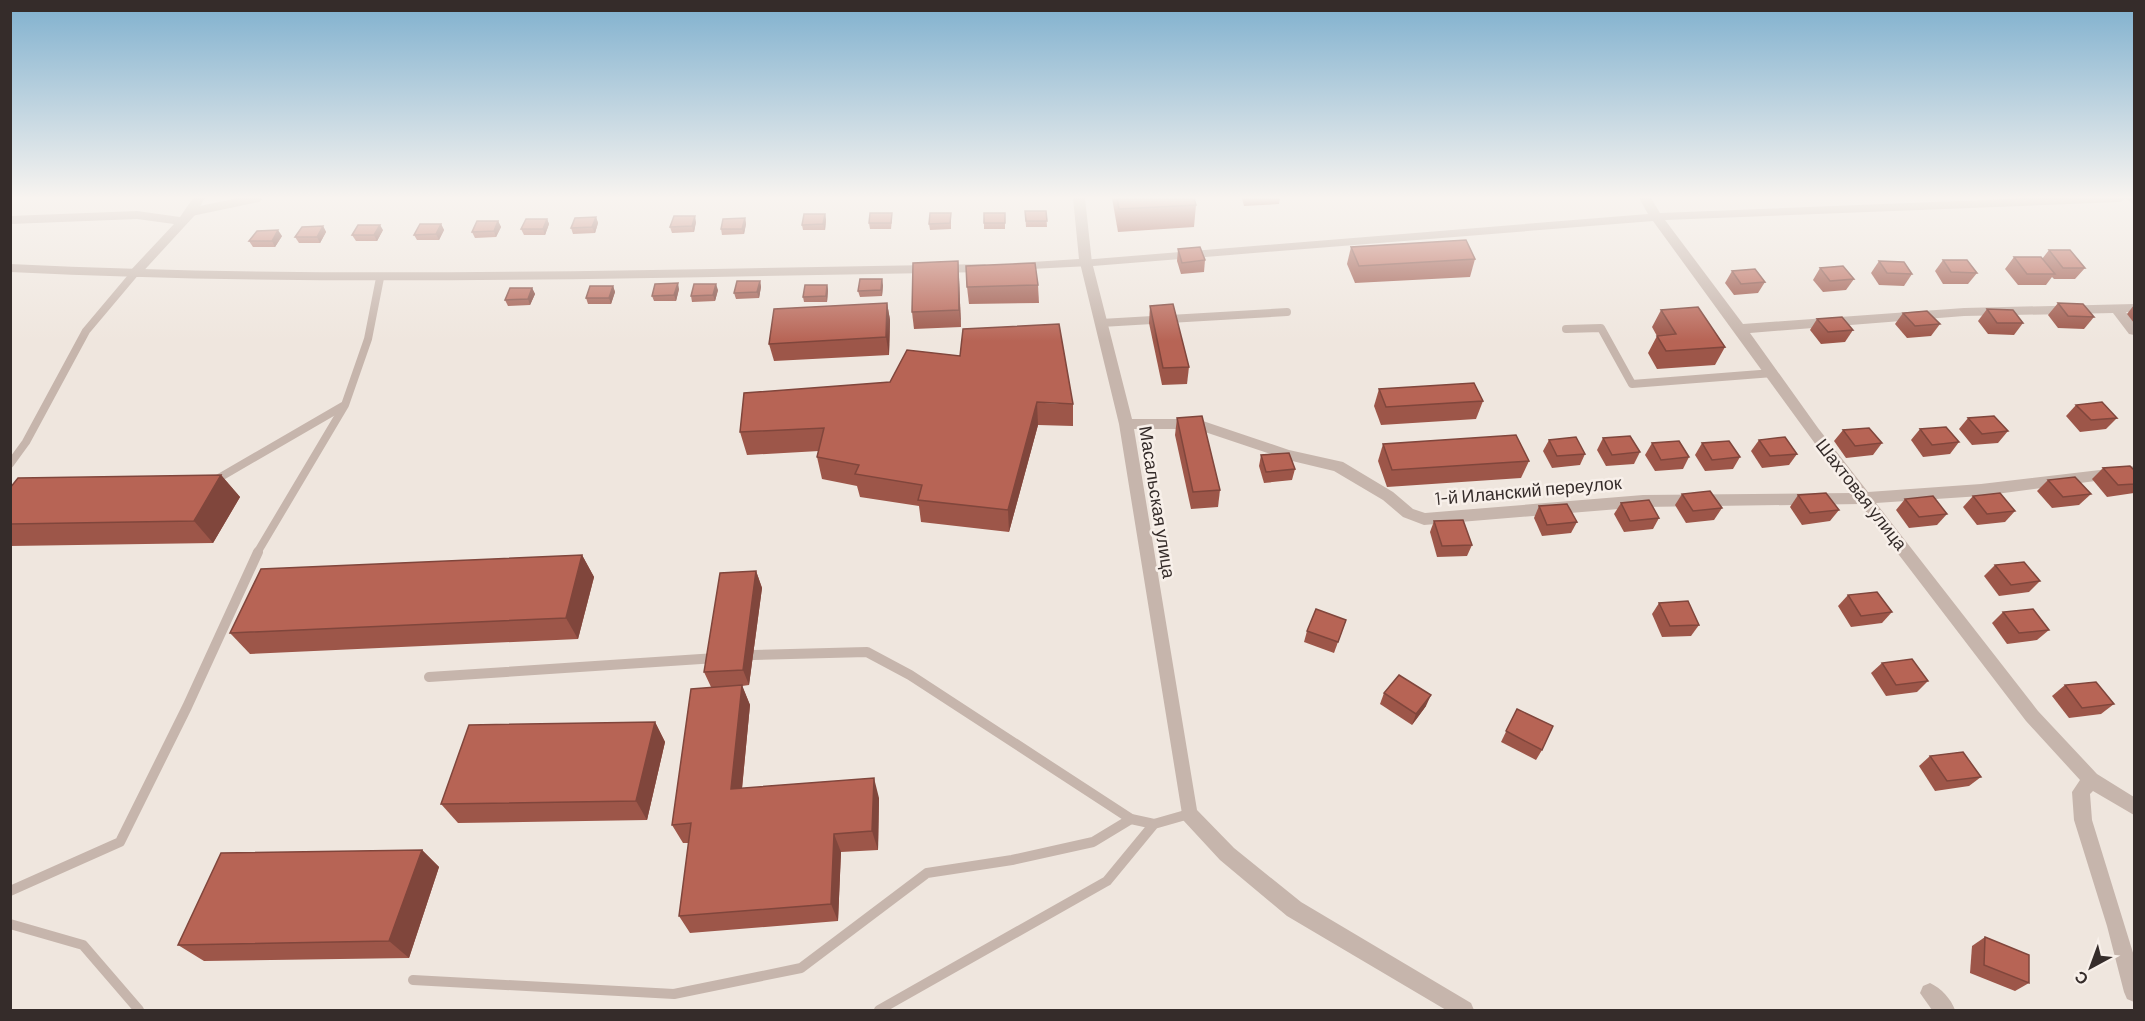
<svg xmlns="http://www.w3.org/2000/svg" width="2145" height="1021" viewBox="0 0 2145 1021" font-family="Barlow,sans-serif">
<style>
.lines{fill:none;stroke-linecap:round;stroke-linejoin:round}
.service-far1{stroke:#c6b5ac;stroke-width:8}
.service{stroke:#c6b5ac;stroke-width:10}
.minor{fill:#c6b5ac;fill-rule:evenodd}
.tertiary{fill:#c6b5ac;fill-rule:evenodd}
.wall{fill:#9d5649}
.shaded-wall{fill:#80463c}
.building{fill:#b76455;stroke:#80463c;stroke-width:1.5}
.labels{text-anchor:middle;dominant-baseline:central;stroke-width:5;stroke-linejoin:round;paint-order:stroke}
.street-label{font-size:18px;fill:#352c2a;stroke:#f8f0ea}
</style>
<rect width="100%" height="100%" fill="#efe6de"/>
<g class="lines">
<!-- service-far1 -->
<g class="service-far1">
<polyline points="191,212 258,198"/>
<polyline points="1101,323 1287,312"/>
<polyline points="1566,329 1601,328 1632,384 1773,373"/>
<polyline points="10,464 26,442 86,331 134,274"/>
<polyline points="212,482 343,406"/>
<polyline points="257,553 345,405 368,339 380,278"/>
</g>
<!-- service -->
<g class="service">
<polyline points="753,655 867,652 910,675 1131,819 1154,824"/>
<polyline points="429,677 716,658"/>
<polyline points="10,891 120,842 187,707 258,552"/>
<polyline points="10,924 83,945 139,1010"/>
<polyline points="413,980 674,994 801,968 927,873 1012,860 1093,842 1131,819"/>
<polyline points="879,1010 1107,881 1154,824 1189,814"/>
</g>
<!-- minor -->
<g class="minor">
<polygon points="193,198 205,198 195,215 138,277 130,277 130,271 174,224 137,219 10,224 10,216 137,211 180,217"/>
<path d="M1639,198H1651L1660,213L2032,198H2134V205L2126,198L2120,202L1665,220L1743,324L1964,308L2134,304V312H2126L2134,323V335L2129,334L2113,313L1964,316L1750,333L1818,428L1868,492L1981,484L2134,466V476L1981,496L1876,503L2038,711L2097,774L2134,797V815L2093,791L2090,794L2092,820L2134,956V1002L2127,999L2124,992L2107,926L2074,820L2072,792L2080,780L2026,721L1860,504L1643,507L1424,525L1403,517L1383,500L1334,471L1288,460L1196,429H1134L1197,810L1234,848L1301,902L1471,1003L1474,1010H1446L1287,916L1220,860L1183,820L1119,424L1080,263L1082,260L1648,214ZM1653,221L1851,493L1643,495L1425,513L1413,509L1393,492L1343,462L1289,450L1197,419H1132L1093,266Z"/>
<path d="M1930,983C1941,988 1951,999 1955,1010H1932L1920,993L1923,986Z"/>
</g>
<!-- tertiary -->
<g class="tertiary">
<polygon points="1073,198 1085,198 1092,263 1090,266 1011,270 1009,267 1015,263 1079,259"/>
<path d="M10,264C335,280 660,269 985,264L991,268L985,272C660,277 335,288 10,272Z"/>
</g>
</g>
<!-- wall -->
<g class="wall">
<polygon points="1112,198 1194,198 1196,205 1194,227 1118,232"/>
<polygon points="1242,198 1280,198 1279,204 1244,206"/>
<polygon points="1025,211 1046,211 1047,227 1026,227"/>
<polygon points="1005,213 1005,229 984,229 984,223"/>
<polygon points="825,214 826,220 825,230 803,230 802,225"/>
<polygon points="596,217 598,223 595,233 573,234 571,228"/>
<polygon points="745,218 746,224 744,234 722,235 721,229"/>
<polygon points="547,219 549,224 545,235 524,235 521,229"/>
<polygon points="892,219 891,229 870,229 869,223"/>
<polygon points="951,219 951,229 930,230 929,224"/>
<polygon points="498,221 501,227 496,237 475,238 472,232"/>
<polygon points="696,222 694,232 672,233 670,227"/>
<polygon points="441,224 444,230 439,240 417,240 414,235"/>
<polygon points="323,226 326,232 320,243 299,243 295,237"/>
<polygon points="383,230 377,241 356,241 352,235"/>
<polygon points="282,236 275,247 253,247 249,241"/>
<polygon points="1351,247 1475,259 1470,277 1355,283 1347,264"/>
<polygon points="1178,249 1205,260 1204,272 1181,274 1177,261"/>
<polygon points="2049,250 2085,268 2075,279 2054,279 2052,277 2046,285 2018,285 2005,269 2014,257 2042,259"/>
<polygon points="1943,260 1977,273 1968,284 1943,284 1935,271"/>
<polygon points="1879,261 1912,274 1904,286 1879,285 1871,273"/>
<polygon points="1820,268 1854,279 1846,290 1823,292 1813,280"/>
<polygon points="1732,271 1765,282 1758,293 1734,295 1725,283"/>
<polygon points="959,278 961,327 914,329 912,312"/>
<polygon points="760,281 761,287 759,298 736,299 734,293"/>
<polygon points="827,285 828,290 827,302 804,302 803,297"/>
<polygon points="883,285 882,296 860,297 858,291"/>
<polygon points="1038,285 1039,303 969,304 967,287"/>
<polygon points="613,286 615,292 611,304 588,304 586,298"/>
<polygon points="532,288 535,294 530,305 508,306 505,300"/>
<polygon points="679,289 676,301 654,301 652,296"/>
<polygon points="718,290 715,301 692,302 691,296"/>
<polygon points="887,303 890,320 889,355 774,361 769,344"/>
<polygon points="2058,303 2094,317 2084,329 2058,328 2048,315"/>
<polygon points="2134,305 2134,323 2127,314"/>
<polygon points="1150,306 1189,367 1187,384 1162,385 1149,323"/>
<polygon points="1987,309 2023,323 2014,335 1988,334 1978,321"/>
<polygon points="1661,310 1725,347 1715,365 1657,369 1648,353 1657,336 1652,327"/>
<polygon points="1903,313 1940,324 1931,336 1907,338 1895,324"/>
<polygon points="1817,319 1853,330 1845,342 1821,344 1810,330"/>
<polygon points="1379,389 1483,401 1476,419 1381,425 1374,406"/>
<polygon points="744,393 1073,404 1073,426 1038,425 1009,532 921,522 919,506 860,497 857,486 822,479 817,457 819,451 747,455 740,432"/>
<polygon points="2076,405 2117,418 2106,429 2080,432 2066,416"/>
<polygon points="1177,418 1220,490 1218,507 1191,509 1175,435"/>
<polygon points="1968,418 2008,431 1998,443 1972,445 1959,429"/>
<polygon points="1920,429 1959,442 1950,454 1923,457 1911,440"/>
<polygon points="1843,430 1882,443 1873,455 1846,458 1834,441"/>
<polygon points="1603,438 1640,452 1634,464 1606,466 1597,450"/>
<polygon points="1549,440 1585,454 1580,465 1552,468 1543,451"/>
<polygon points="1759,440 1797,454 1789,465 1762,468 1751,451"/>
<polygon points="1652,443 1689,457 1683,469 1655,471 1645,455"/>
<polygon points="1702,443 1740,457 1733,469 1705,471 1695,455"/>
<polygon points="1383,444 1529,461 1521,478 1387,487 1378,461"/>
<polygon points="1261,455 1295,469 1292,480 1264,483 1259,466"/>
<polygon points="2103,468 2134,470 2134,493 2107,497 2092,479"/>
<polygon points="221,475 240,497 213,543 10,546 10,488"/>
<polygon points="2048,480 2091,494 2079,505 2052,508 2037,491"/>
<polygon points="1682,494 1722,508 1714,520 1686,523 1675,505"/>
<polygon points="1798,495 1839,510 1830,521 1802,525 1790,507"/>
<polygon points="1973,496 2015,511 2005,522 1977,525 1963,507"/>
<polygon points="1905,499 1947,514 1937,525 1909,528 1896,510"/>
<polygon points="1621,503 1659,518 1653,529 1624,532 1614,514"/>
<polygon points="1539,506 1577,522 1571,533 1542,536 1534,518"/>
<polygon points="1434,521 1472,545 1467,556 1437,557 1430,532"/>
<polygon points="582,555 594,577 578,639 250,654 230,633"/>
<polygon points="1995,565 2040,581 2029,592 1999,596 1984,576"/>
<polygon points="756,571 762,588 749,685 742,686 750,705 742,789 879,798 878,850 841,852 838,921 690,933 679,916 689,843 683,843 672,825 711,687 704,672"/>
<polygon points="1848,595 1892,612 1882,623 1851,627 1838,606"/>
<polygon points="1659,603 1699,625 1691,636 1662,637 1652,614"/>
<polygon points="2003,612 2049,630 2037,640 2007,644 1992,623"/>
<polygon points="1346,620 1334,653 1304,642 1307,631"/>
<polygon points="1882,663 1928,681 1917,692 1886,696 1871,673"/>
<polygon points="2065,685 2114,704 2101,714 2069,718 2052,696"/>
<polygon points="1384,693 1426,706 1412,725 1380,704"/>
<polygon points="1517,709 1542,750 1536,760 1501,742"/>
<polygon points="655,722 665,742 647,820 458,823 441,804"/>
<polygon points="1930,756 1981,777 1969,786 1935,791 1919,766"/>
<polygon points="422,850 439,867 409,958 204,961 178,945"/>
<polygon points="1985,937 2029,983 2015,991 1970,973 1972,946"/>
</g>
<!-- shaded-wall -->
<g class="shaded-wall">
<polygon points="825,214 826,220 825,230 823,224"/>
<polygon points="695,216 696,222 694,232 692,226"/>
<polygon points="596,217 598,223 595,233 592,227"/>
<polygon points="745,218 746,224 744,234 742,229"/>
<polygon points="547,219 549,224 545,235 543,229"/>
<polygon points="498,221 501,227 496,237 494,231"/>
<polygon points="441,224 444,230 439,240 436,234"/>
<polygon points="380,225 383,230 377,241 374,235"/>
<polygon points="323,226 326,232 320,243 317,237"/>
<polygon points="278,230 282,236 275,247 272,241"/>
<polygon points="958,261 959,278 961,327 959,310"/>
<polygon points="882,279 883,285 882,296 881,290"/>
<polygon points="760,281 761,287 759,298 757,292"/>
<polygon points="678,283 679,289 676,301 674,295"/>
<polygon points="716,284 718,290 715,301 713,295"/>
<polygon points="827,285 828,290 827,302 826,296"/>
<polygon points="613,286 615,292 611,304 609,298"/>
<polygon points="532,288 535,294 530,305 528,299"/>
<polygon points="887,303 890,320 889,355 886,337"/>
<polygon points="1037,402 1038,425 1009,532 1008,510"/>
<polygon points="221,475 240,497 213,543 194,521"/>
<polygon points="582,555 594,577 578,639 566,618"/>
<polygon points="756,571 762,588 749,685 743,670"/>
<polygon points="742,685 750,705 740,808 731,789"/>
<polygon points="1431,695 1426,706 1412,725 1416,714"/>
<polygon points="655,722 665,742 647,820 636,801"/>
<polygon points="874,778 879,798 878,850 872,831"/>
<polygon points="834,834 841,852 838,921 831,904"/>
<polygon points="422,850 439,867 409,958 389,941"/>
</g>
<!-- building -->
<g class="building">
<polygon points="1117,198 1194,198 1196,205 1119,209"/>
<polygon points="1025,211 1046,211 1047,221 1026,221"/>
<polygon points="870,213 892,213 891,223 869,223"/>
<polygon points="930,213 951,213 950,223 929,224"/>
<rect x="984" y="213" width="21" height="10"/>
<polygon points="804,214 825,214 823,224 802,225"/>
<polygon points="674,216 695,216 692,226 670,227"/>
<polygon points="596,217 592,227 571,228 575,218"/>
<polygon points="745,218 742,229 721,229 723,219"/>
<polygon points="526,219 547,219 543,229 521,229"/>
<polygon points="477,221 498,221 494,231 472,232"/>
<polygon points="420,224 441,224 436,234 414,235"/>
<polygon points="358,225 380,225 374,235 352,235"/>
<polygon points="323,226 317,237 295,237 302,227"/>
<polygon points="278,230 272,241 249,241 257,231"/>
<polygon points="1466,240 1475,259 1359,266 1351,247"/>
<polygon points="1200,247 1205,260 1182,263 1178,249"/>
<polygon points="2049,250 2070,250 2085,268 2063,268"/>
<polygon points="2014,257 2041,257 2055,274 2027,274"/>
<polygon points="1943,260 1967,260 1977,273 1951,272"/>
<polygon points="958,261 959,310 912,312 913,263"/>
<polygon points="1879,261 1904,262 1912,274 1887,273"/>
<polygon points="1035,263 1038,285 967,287 966,266"/>
<polygon points="1843,266 1854,279 1830,281 1820,268"/>
<polygon points="1755,269 1765,282 1741,284 1732,271"/>
<polygon points="860,279 882,279 881,290 858,291"/>
<polygon points="737,281 760,281 757,292 734,293"/>
<polygon points="678,283 674,295 652,296 655,284"/>
<polygon points="694,284 716,284 713,295 691,296"/>
<polygon points="805,285 827,285 826,296 803,297"/>
<polygon points="590,286 613,286 609,298 586,298"/>
<polygon points="510,288 532,288 528,299 505,300"/>
<polygon points="887,303 886,337 769,344 774,309"/>
<polygon points="2058,303 2083,304 2094,317 2068,316"/>
<polygon points="1173,304 1189,367 1163,368 1150,306"/>
<polygon points="1698,307 1725,347 1666,351 1657,336 1676,334 1661,310"/>
<polygon points="1987,309 2013,310 2023,323 1997,323"/>
<polygon points="1927,311 1940,324 1915,326 1903,313"/>
<polygon points="1842,317 1853,330 1828,332 1817,319"/>
<polygon points="1059,324 1073,404 1037,402 1008,510 918,500 922,485 855,474 859,465 817,457 824,428 740,432 744,393 890,382 907,350 960,356 963,329"/>
<polygon points="1474,383 1483,401 1386,407 1379,389"/>
<polygon points="2102,402 2117,418 2091,420 2076,405"/>
<polygon points="1202,416 1220,490 1193,492 1177,418"/>
<polygon points="1994,416 2008,431 1982,434 1968,418"/>
<polygon points="1946,427 1959,442 1932,445 1920,429"/>
<polygon points="1869,428 1882,443 1855,446 1843,430"/>
<polygon points="1516,435 1529,461 1392,470 1383,444"/>
<polygon points="1630,436 1640,452 1612,455 1603,438"/>
<polygon points="1576,437 1585,454 1557,456 1549,440"/>
<polygon points="1785,437 1797,454 1770,456 1759,440"/>
<polygon points="1679,441 1689,457 1661,460 1652,443"/>
<polygon points="1729,441 1740,457 1712,460 1702,443"/>
<polygon points="1289,453 1295,469 1266,472 1261,455"/>
<polygon points="2130,466 2134,470 2134,484 2118,485 2103,468"/>
<polygon points="221,475 194,521 10,524 10,488 18,478"/>
<polygon points="2075,477 2091,494 2063,497 2048,480"/>
<polygon points="1710,491 1722,508 1693,511 1682,494"/>
<polygon points="1826,493 1839,510 1810,513 1798,495"/>
<polygon points="2000,493 2015,511 1987,514 1973,496"/>
<polygon points="1933,496 1947,514 1919,517 1905,499"/>
<polygon points="1649,500 1659,518 1630,521 1621,503"/>
<polygon points="1567,504 1577,522 1547,525 1539,506"/>
<polygon points="1463,520 1472,545 1442,546 1434,521"/>
<polygon points="582,555 566,618 230,633 261,569"/>
<polygon points="2024,562 2040,581 2011,585 1995,565"/>
<polygon points="756,571 743,670 704,672 720,573"/>
<polygon points="1877,592 1892,612 1861,616 1848,595"/>
<polygon points="1688,601 1699,625 1670,626 1659,603"/>
<polygon points="1316,609 1346,620 1338,642 1307,631"/>
<polygon points="2033,609 2049,630 2019,633 2003,612"/>
<polygon points="1912,659 1928,681 1896,685 1882,663"/>
<polygon points="1399,675 1431,695 1416,714 1384,693"/>
<polygon points="2096,682 2114,704 2082,708 2065,685"/>
<polygon points="742,685 731,789 874,778 872,831 834,834 831,904 679,916 691,823 672,825 691,689"/>
<polygon points="1517,709 1553,726 1542,750 1506,731"/>
<polygon points="655,722 636,801 441,804 469,725"/>
<polygon points="1963,752 1981,777 1947,781 1930,756"/>
<polygon points="422,850 389,941 178,945 221,853"/>
<polygon points="1985,937 2029,955 2029,983 1984,965"/>
</g>
<!-- sky -->
<linearGradient id="sky" x2="0" y2="1"><stop stop-color="#7fb0ce"/><stop offset="0.58" stop-color="#f8f4f0"/><stop offset="1" stop-color="#f8f4f0" stop-opacity="0"/></linearGradient>
<rect width="2145" height="341" fill="url(#sky)"/>
<g class="labels">
<!-- street labels -->
<g class="street-label">
<text transform="translate(1528 490) rotate(-5)">1-й Иланский переулок</text>
<text transform="translate(1862 494) rotate(52)">Шахтовая улица</text>
<text transform="translate(1158 502) rotate(81)">Масальская улица</text>
</g>
</g>
<!-- border -->
<rect width="2145" height="1021" fill="none" stroke="#352c2a" stroke-width="24"/>
<!-- north arrow -->
<g transform="translate(2091 967) rotate(221)" stroke="#f8f0ea" stroke-width="4.5" paint-order="stroke">
<path d="M0-4.5L10 22L0 15L-10 22Z" fill="#352c2a"/>
<text y="-9" font-size="16" font-weight="bold" text-anchor="middle" fill="#352c2a">С</text>
</g>
</svg>
